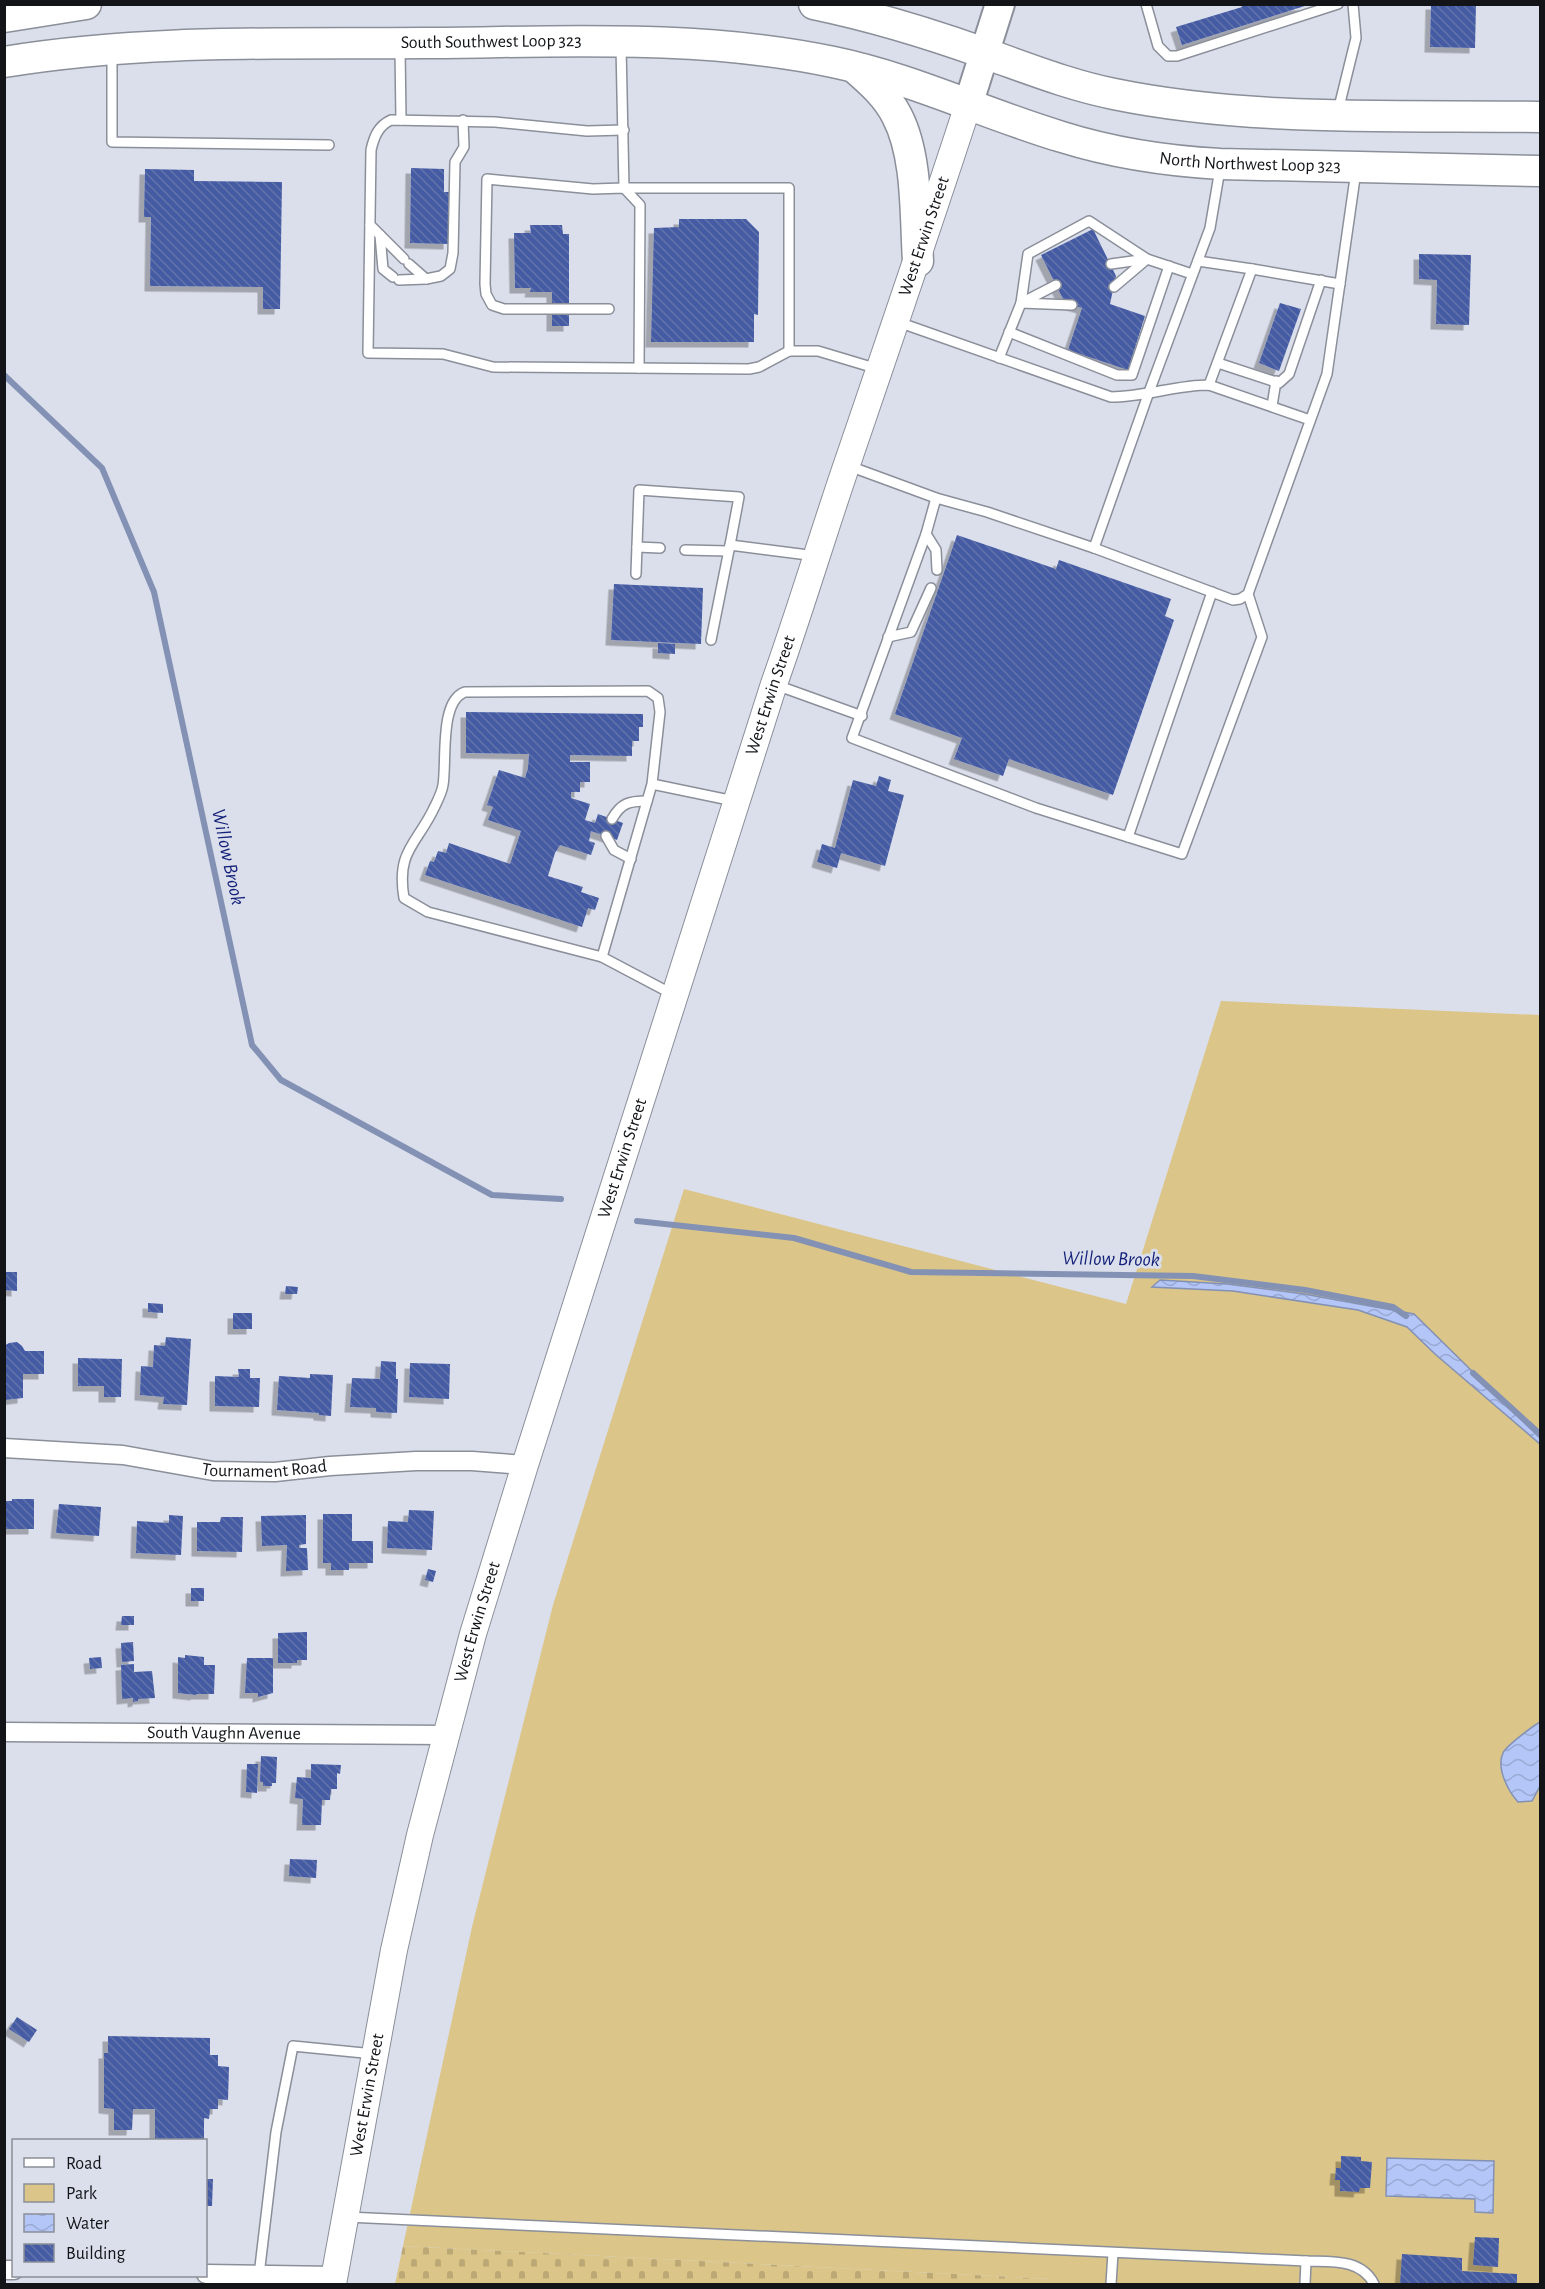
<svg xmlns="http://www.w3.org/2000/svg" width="1545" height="2289" viewBox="0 0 1545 2289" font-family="'Alegreya Sans',sans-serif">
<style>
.green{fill:#dbc588}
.cemetery{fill:url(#cemetery-stones)}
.water{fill:url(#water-waves);stroke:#8391b4;stroke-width:1.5}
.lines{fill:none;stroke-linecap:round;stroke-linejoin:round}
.stream{stroke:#8391b4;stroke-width:6}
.building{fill:url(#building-back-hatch);filter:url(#shadow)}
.service-casing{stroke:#8a8f9a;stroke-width:12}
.minor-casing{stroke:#8a8f9a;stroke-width:21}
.secondary-casing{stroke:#8a8f9a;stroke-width:28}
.primary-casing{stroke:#8a8f9a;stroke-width:32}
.trunk-casing{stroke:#8a8f9a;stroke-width:33}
.service{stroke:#fff;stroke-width:9}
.minor{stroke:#fff;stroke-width:18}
.secondary{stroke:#fff;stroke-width:26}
.primary{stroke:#fff;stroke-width:28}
.trunk{stroke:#fff;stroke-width:30}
.labels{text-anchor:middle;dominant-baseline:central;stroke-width:6;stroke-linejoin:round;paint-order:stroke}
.street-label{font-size:18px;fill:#121418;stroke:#dbdfeb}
.water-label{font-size:20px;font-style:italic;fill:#14217a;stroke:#dbdfeb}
</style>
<defs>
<pattern id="cemetery-stones" width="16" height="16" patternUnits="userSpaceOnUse" patternTransform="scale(1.5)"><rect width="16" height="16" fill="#dbc588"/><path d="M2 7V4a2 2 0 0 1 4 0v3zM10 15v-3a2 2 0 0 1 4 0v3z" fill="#bba875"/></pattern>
<pattern id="water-waves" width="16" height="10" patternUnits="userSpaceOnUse" patternTransform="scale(1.5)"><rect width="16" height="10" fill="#b3c6f7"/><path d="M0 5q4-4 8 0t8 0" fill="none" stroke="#99a9d3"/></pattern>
<pattern id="building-back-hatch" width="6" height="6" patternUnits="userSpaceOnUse" patternTransform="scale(1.5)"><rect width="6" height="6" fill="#455ca5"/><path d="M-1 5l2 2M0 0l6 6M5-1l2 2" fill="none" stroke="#6273aa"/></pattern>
<filter id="shadow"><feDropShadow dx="-5.5" dy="5.5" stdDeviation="0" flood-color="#0004"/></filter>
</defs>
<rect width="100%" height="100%" fill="#dbdfeb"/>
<!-- green -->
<polygon class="green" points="1221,1001 1540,1015 1540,2284 1052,2284 1052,2279 403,2246 472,1927 553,1605 684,1189 1126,1304"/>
<!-- cemetery -->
<polygon class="cemetery" points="403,2246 1052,2279 1052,2284 395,2284"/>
<!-- water -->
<g class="water">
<polygon points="1160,1280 1227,1284 1304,1294 1414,1314 1540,1438 1540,1444 1435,1354 1407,1327 1358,1310 1233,1291 1152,1287"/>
<path d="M1540,1722V1786L1532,1801L1518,1802C1508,1791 1496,1768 1503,1753C1506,1746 1533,1726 1540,1722Z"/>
<polygon points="1387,2158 1494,2161 1493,2213 1475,2212 1475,2199 1386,2196"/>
</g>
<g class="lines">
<!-- stream -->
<g class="stream">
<polyline points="4,375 102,468 154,592 252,1045 281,1080 492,1195 561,1199"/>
<polyline points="637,1221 794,1238 911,1272 1193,1276 1305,1290 1393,1307 1406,1316"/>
<polyline points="1473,1373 1540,1434"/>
</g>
</g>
<!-- building -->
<g class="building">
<polygon points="1241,4 1308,5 1182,45 1176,27 1242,7"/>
<polygon points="1431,4 1476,4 1475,48 1430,47"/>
<polygon points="411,168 444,169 444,192 449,192 449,244 410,243"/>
<polygon points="145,169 194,170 194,181 282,182 280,309 263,309 263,287 150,286 151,217 144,217"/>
<polygon points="679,219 746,219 759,232 758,315 754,314 754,342 651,342 654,228 679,227"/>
<polygon points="530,225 562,225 563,234 569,234 569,326 552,326 552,292 530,292 531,288 515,288 514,233 531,233"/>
<polygon points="1093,229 1116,276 1110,304 1145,316 1128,370 1068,350 1082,308 1065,303 1041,255"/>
<polygon points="1419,254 1471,255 1469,325 1436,324 1437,280 1419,279"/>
<polygon points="1280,303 1301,309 1279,371 1259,363"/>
<polygon points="957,535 1056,569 1059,560 1171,599 1165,616 1174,620 1113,795 1009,759 1003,776 954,759 962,738 895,714"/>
<polygon points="614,584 703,588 701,644 611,640"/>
<polygon points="658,643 675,644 675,654 658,653"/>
<polygon points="466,712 643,714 643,727 639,727 639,741 632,741 632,756 570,755 570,762 590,762 590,782 580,782 580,792 571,792 571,798 590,804 585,820 595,823 598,814 623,823 617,840 591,831 589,841 595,843 591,855 560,845 555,853 548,876 583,887 581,892 599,898 595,910 588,908 582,927 425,875 430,861 434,862 438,851 446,853 449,843 510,864 521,831 488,820 493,807 487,805 499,770 525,778 528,768 529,754 466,753"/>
<polygon points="879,776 891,780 888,791 904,795 885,866 841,853 837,868 817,862 822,844 835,848 853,780 876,786"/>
<polygon points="4,1272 17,1272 17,1291 4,1290"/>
<polygon points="286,1286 298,1287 297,1294 285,1294"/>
<polygon points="148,1303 163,1304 163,1313 148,1312"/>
<rect x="233" y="1313" width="19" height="16"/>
<polygon points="166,1337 191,1339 187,1405 163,1404 164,1397 140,1395 141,1366 153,1367 154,1345 165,1346"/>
<polygon points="17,1342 22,1346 25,1351 44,1351 44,1374 23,1374 23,1398 4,1400 4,1346 9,1343"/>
<polygon points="78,1358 122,1359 121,1397 104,1397 104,1386 78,1386"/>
<polygon points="381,1361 396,1362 396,1379 398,1379 397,1413 376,1412 376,1408 350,1407 352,1378 380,1379"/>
<polygon points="410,1363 450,1364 449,1399 409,1397"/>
<polygon points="238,1369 250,1369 250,1378 260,1378 259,1407 215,1406 215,1376 239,1377"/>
<polygon points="310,1374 333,1375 331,1416 319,1415 319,1413 277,1410 279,1376 310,1378"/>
<polygon points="12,1499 34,1499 34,1529 4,1529 4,1501 12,1501"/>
<polygon points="59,1504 101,1507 99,1536 56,1533"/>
<polygon points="409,1510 434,1511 432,1550 387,1548 388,1521 408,1522"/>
<polygon points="323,1514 352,1514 352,1541 373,1541 373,1563 349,1563 349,1570 331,1570 331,1563 323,1563"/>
<polygon points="169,1515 183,1516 181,1555 136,1553 137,1521 169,1523"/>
<polygon points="306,1515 306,1544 299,1545 299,1548 307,1548 308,1570 286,1571 287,1545 262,1546 261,1516"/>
<polygon points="221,1517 243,1517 242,1552 197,1551 197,1522 220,1522"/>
<polygon points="428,1569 436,1571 433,1582 425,1580"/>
<rect x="191" y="1588" width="13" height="13"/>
<polygon points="122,1616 134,1616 134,1625 121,1625"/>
<polygon points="307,1632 307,1660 297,1660 297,1663 278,1663 278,1633"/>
<polygon points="133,1642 134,1661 122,1662 121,1643"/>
<polygon points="185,1655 204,1657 204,1665 215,1665 214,1694 196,1694 196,1695 178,1693 178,1657 185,1658"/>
<polygon points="101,1657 102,1668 90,1669 89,1658"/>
<polygon points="247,1658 273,1658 273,1693 258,1697 258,1693 245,1693"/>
<polygon points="134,1664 134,1672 152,1671 155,1698 138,1699 138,1701 133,1702 133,1698 122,1699 121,1665"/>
<polygon points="261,1756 277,1757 276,1783 272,1783 272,1786 263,1786 263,1782 260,1782"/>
<polygon points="247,1764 258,1764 257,1793 246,1792"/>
<polygon points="311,1764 341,1765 340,1774 337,1773 337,1789 331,1789 330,1800 322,1800 321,1825 302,1825 303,1799 295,1798 297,1777 311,1778"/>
<polygon points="290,1859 317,1860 316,1878 289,1876"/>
<polygon points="17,2017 37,2030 29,2042 9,2029"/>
<polygon points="108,2036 210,2038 210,2055 218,2055 218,2066 229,2067 228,2100 218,2099 218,2109 210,2109 209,2119 204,2118 204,2140 155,2140 155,2109 133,2109 132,2130 114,2130 114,2109 104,2108 104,2053 108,2053"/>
<polygon points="1341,2156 1361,2157 1361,2161 1372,2162 1370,2188 1360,2188 1359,2192 1340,2191 1340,2180 1335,2180 1336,2168 1341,2168"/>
<polygon points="206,2179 213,2179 212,2206 206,2206"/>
<polygon points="1475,2237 1499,2238 1498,2267 1473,2265"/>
<polygon points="1402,2254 1462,2258 1462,2271 1517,2274 1517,2284 1400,2284"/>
</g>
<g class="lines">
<!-- service casing -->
<g class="service-casing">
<g id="service">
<polyline points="1146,4 1158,46 1168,56 1177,56 1338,4"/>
<polyline points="621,46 624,188 789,188 789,351 818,351 878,369"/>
<polyline points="400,48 401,120"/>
<polyline points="112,52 112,142 329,145"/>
<polyline points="1338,111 1356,38 1353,4"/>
<path d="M624,130L587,131L495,122L391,120C378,126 374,137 371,150L368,353L443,354L493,367L749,369L759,367L789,351"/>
<polyline points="370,225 404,259"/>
<polyline points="380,235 383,269 393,277"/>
<polyline points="1198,261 1252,269"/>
<polyline points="409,264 426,279 441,276 450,269 453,253 455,162 464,147 463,120"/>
<polyline points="1111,264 1147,259 1192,274"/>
<polyline points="399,280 426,279"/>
<polyline points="1072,305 1021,303 1028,254 1089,221 1147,259 1114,287"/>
<polyline points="609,309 504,309 492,305 486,294 485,284 487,179 593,189 624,188 640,205 639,368"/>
<path d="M898,322L1111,397C1144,397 1176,385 1209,385L1310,420"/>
<polyline points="1009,332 1117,375 1132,375 1169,266"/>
<polyline points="999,358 1021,303 1056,285"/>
<polyline points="1218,363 1279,383 1289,374 1321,280"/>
<polyline points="1209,385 1252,269 1340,284"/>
<polyline points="1272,406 1276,381"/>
<polyline points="849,466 936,498 987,512 1094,548 1233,600 1240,599 1248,594 1327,374 1356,171"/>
<polyline points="936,498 926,534 852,738 1036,808 1182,854 1262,637 1248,594"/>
<polyline points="926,534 936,550 937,570"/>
<polyline points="637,547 660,548"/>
<polyline points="1094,548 1149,392 1210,228 1220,169"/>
<polyline points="685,550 728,551"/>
<polyline points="636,574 639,490 739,497 730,545"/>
<polyline points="888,637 911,632 931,588"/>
<polyline points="711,640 730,545 816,556"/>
<polyline points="776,685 862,716"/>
<path d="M652,784L602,957L428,912L404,898C396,850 417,845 435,806C438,800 442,792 443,785C447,761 439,701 465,692L648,691L658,698L660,712L652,784L734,801"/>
<path d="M612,819C621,803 629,801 647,801"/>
<polyline points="606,836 614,850 631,859"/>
<polyline points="1128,837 1212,592"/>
<polyline points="602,957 674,995"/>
<polyline points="347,2217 1306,2261"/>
<polyline points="259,2275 276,2132 293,2046 374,2054"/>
<polyline points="1111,2284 1113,2253"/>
<path d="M1305,2284L1306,2261C1330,2262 1361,2258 1374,2284"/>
</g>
</g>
<!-- minor casing -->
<g class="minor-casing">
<g id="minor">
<path id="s1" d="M4,1448L123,1455L213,1471L275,1472L330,1466L416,1461H472L525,1465"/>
<path id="s2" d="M4,1732L446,1735"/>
<polyline points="4,2270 14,2270"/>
<polyline points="206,2274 335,2276"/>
</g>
</g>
<!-- secondary casing -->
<g class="secondary-casing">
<g id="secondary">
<path id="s3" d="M333,2284L394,1950L420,1835L473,1634L525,1465L774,684C800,611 822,537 847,464C888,344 929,225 968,105"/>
</g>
</g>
<!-- primary casing -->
<g class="primary-casing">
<polyline id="primary" points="968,105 1000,4"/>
</g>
<!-- trunk casing -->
<g class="trunk-casing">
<g id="trunk">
<path d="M814,4C872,16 928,33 984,53C1027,68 1069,85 1114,94C1250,122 1402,115 1540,117"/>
<polyline points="4,17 86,4"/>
<path id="s4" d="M4,62C143,39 285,44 425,43C561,42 699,34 833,62C911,78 985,114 1062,137C1113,153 1167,161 1220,164L1540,171"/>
<path d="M855,68C871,82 887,96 897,116C918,156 915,216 918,261"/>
</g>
</g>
<!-- service -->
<use href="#service" class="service"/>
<!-- minor -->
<use href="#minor" class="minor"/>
<!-- secondary -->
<use href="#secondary" class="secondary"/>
<!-- primary -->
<use href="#primary" class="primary"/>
<!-- trunk -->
<use href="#trunk" class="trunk"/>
</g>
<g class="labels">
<!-- street labels -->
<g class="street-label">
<text stroke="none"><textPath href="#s4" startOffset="488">South Southwest Loop 323</textPath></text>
<text stroke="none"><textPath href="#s4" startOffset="1263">North Northwest Loop 323</textPath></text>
<text stroke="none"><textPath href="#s3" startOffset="2134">West Erwin Street</textPath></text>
<text stroke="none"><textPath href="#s3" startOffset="1650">West Erwin Street</textPath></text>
<text stroke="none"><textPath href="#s3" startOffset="1164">West Erwin Street</textPath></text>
<text stroke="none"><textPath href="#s1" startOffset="262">Tournament Road</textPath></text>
<text stroke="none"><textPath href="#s3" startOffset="678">West Erwin Street</textPath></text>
<text stroke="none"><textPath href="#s2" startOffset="220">South Vaughn Avenue</textPath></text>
<text stroke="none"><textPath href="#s3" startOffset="192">West Erwin Street</textPath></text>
</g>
<!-- water labels -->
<g class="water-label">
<text transform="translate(228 857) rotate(78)">Willow Brook</text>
<text transform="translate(1111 1259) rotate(1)">Willow Brook</text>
</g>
</g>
<!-- border -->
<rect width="1545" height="2289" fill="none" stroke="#121418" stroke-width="12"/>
<!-- legend -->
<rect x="12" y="2139" width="195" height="138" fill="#dbdfeb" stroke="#8b8e97" stroke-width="1.5"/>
<rect x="24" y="2158" width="30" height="9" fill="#ffffff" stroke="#8b8e97" stroke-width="1.5"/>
<text x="66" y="2169" font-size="18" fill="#121418">Road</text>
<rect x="24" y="2184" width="30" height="18" fill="#dbc588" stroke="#8b8e97" stroke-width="1.5"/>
<text x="66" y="2199" font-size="18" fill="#121418">Park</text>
<rect x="24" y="2214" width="30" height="18" fill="url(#water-waves)" stroke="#8b8e97" stroke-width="1.5"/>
<text x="66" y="2229" font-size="18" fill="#121418">Water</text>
<rect x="24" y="2244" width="30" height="18" fill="url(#building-back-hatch)" stroke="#8b8e97" stroke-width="1.5"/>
<text x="66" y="2259" font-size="18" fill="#121418">Building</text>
</svg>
